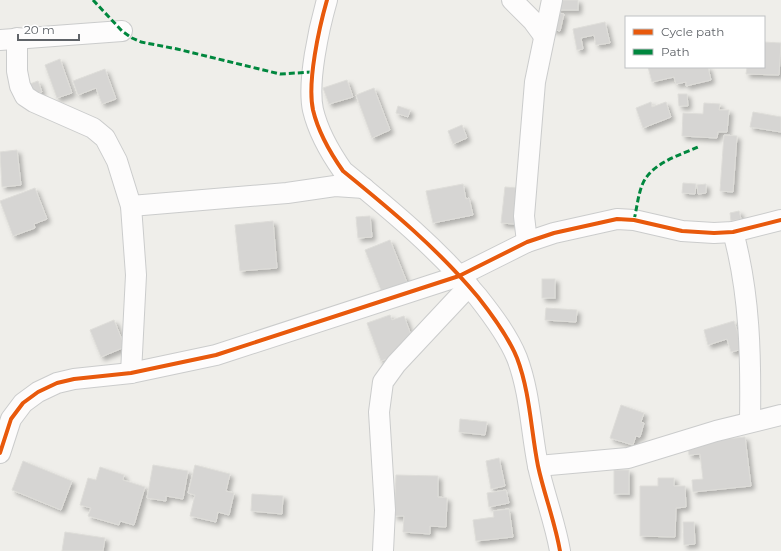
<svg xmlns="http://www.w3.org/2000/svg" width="781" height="551" viewBox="0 0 781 551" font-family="Montserrat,sans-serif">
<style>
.building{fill:#d6d5d3;stroke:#deddd9;filter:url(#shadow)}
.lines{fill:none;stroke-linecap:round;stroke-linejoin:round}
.minor-casing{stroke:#cbcccc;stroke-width:22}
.minor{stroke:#fdfcfc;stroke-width:20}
.quiet{stroke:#00873e;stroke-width:3;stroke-dasharray:6 3;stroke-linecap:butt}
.cycleway-casing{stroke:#fff;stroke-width:6}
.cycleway{stroke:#e8590c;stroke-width:4}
</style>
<defs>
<filter id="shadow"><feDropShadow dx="3.5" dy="3.5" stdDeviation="2" flood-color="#0004"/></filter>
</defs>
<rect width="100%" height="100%" fill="#efeeea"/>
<!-- building -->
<g class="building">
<rect x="556" y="0" width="22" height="10"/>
<polygon points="554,12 564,14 560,31 550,29"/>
<polygon points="605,22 610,43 596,45 594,35 581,38 583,49 577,50 573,29"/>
<polygon points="764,42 781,43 779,75 746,74 747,67 764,67"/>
<polygon points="60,59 72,93 57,98 45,65"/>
<polygon points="648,67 708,67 711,80 686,86 686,82 676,84 674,77 652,82"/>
<polygon points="105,69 116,99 102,104 96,88 78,95 73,81"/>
<polygon points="347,80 353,97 329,104 323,88"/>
<polygon points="38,81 42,92 31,95 27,85"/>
<polygon points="374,88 390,130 372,138 356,95"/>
<polygon points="678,94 687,94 688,106 679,106"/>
<polygon points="651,102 652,107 666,102 671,117 643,128 636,108"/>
<polygon points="704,103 720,104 719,110 729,110 727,132 718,132 717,138 682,136 683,113 703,114"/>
<polygon points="398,106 410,110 408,117 396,113"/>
<polygon points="753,112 781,117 781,132 750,127"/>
<polygon points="462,125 467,138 453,144 448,131"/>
<polygon points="724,135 737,136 733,192 720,191"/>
<polygon points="17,150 21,185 2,187 0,152"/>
<polygon points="683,183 696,184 695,194 682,193"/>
<polygon points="463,184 466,199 469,198 473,215 433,223 426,191"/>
<polygon points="706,184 706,193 698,194 697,185"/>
<polygon points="505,187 518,188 514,224 501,223"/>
<polygon points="35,188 47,219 34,224 35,228 13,236 0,201"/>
<polygon points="739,211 741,219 731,221 730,213"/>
<polygon points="370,216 372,237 358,238 356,217"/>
<polygon points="273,221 277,268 240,271 235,225"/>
<polygon points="390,240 408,285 383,295 365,250"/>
<rect x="542" y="279" width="13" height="19"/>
<polygon points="546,308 577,310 576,322 545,320"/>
<polygon points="390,315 392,320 404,316 414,343 408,351 381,361 367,323"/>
<polygon points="114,320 125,347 101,357 90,330"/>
<polygon points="734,321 743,349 731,352 727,339 708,345 704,330"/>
<polygon points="621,405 644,413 641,422 644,423 640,437 636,436 633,445 610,438"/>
<polygon points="460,419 487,422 485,435 459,432"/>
<polygon points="745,437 751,486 693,492 692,480 703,479 700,454 689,455 688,443"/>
<polygon points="499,458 505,486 491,489 486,461"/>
<polygon points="23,461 72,481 61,510 12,490"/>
<polygon points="153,465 188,471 183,499 166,496 166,501 147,498"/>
<polygon points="195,465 230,474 226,491 234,493 229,515 218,512 216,522 190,516 195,495 188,493"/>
<polygon points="100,467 124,475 123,480 145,487 134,525 120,521 119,525 88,516 91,508 80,505 88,478 96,480"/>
<rect x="614" y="470" width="15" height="24"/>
<polygon points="396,475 438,476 438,497 447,498 446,527 430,526 430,534 403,532 404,516 394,516"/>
<polygon points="658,478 674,478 674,486 685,486 686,507 676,508 675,537 640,536 640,486 658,486"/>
<polygon points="506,490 509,503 489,507 487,493"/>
<polygon points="252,494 283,496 282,514 251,511"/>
<polygon points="509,509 513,537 476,541 473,520 494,517 493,511"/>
<polygon points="683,522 694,522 695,544 684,545"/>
<polygon points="65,532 105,538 103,551 62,551"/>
</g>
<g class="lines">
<!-- minor casing -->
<g class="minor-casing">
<g id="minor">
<path d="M327,0C319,28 307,82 313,110C318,131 331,154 343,171C391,210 438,249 478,297C493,316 508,336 517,358C530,392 531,431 538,466C544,494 555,522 560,551"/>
<polyline points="512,0 533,21 544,36"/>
<polyline points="17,38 17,71 20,86 25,96 34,102 93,128 105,138 117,161 131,206 136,275 131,373"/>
<polyline points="0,40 122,31"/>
<polyline points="131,206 287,193 335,186 364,188"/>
<path d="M733,232C750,294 751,357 750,421"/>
<polyline points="527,242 524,216 535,82 552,0"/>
<polyline points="0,453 11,419 23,403 38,392 57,383 74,379 131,373 216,355 459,276 527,242 554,233 617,219 634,220 682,231 714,233 733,232 781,220"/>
<polyline points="538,466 628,458 716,431 781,415"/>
<polyline points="383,551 385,510 379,412 383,382 396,364 469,286"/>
</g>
</g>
<!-- minor -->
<use href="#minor" class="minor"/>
<!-- quiet -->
<g class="quiet">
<polyline points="93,0 122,31 132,38 141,42 177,49 280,74 312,72"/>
<path d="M634,220C637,208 638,194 643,183C653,162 681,155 700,146"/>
</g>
<!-- cycleway casing -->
<g class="cycleway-casing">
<g id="cycleway">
<path d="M327,0C319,28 307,82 313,110C318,131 331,154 343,171C391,210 438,249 478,297C493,316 508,336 517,358C530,392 531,431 538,466C544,494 555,522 560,551"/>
<polyline points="0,453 11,419 23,403 38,392 57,383 74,379 131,373 216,355 459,276 527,242 554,233 617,219 634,220 682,231 714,233 733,232 781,220"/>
</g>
</g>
<!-- cycleway -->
<use href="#cycleway" class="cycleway"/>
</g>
<!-- legend -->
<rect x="625" y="16" width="140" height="52" fill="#ffffff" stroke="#bfc1c3"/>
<rect x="633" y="29" width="20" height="6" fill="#e8590c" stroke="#bfc1c3"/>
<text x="661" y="36" font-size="12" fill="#5f6368">Cycle path</text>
<rect x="633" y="49" width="20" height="6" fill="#00873e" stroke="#bfc1c3"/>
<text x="661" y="56" font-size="12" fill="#5f6368">Path</text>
<!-- scale -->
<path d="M18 34v6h61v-6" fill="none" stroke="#5f6368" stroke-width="2"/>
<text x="24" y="34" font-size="12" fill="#5f6368" stroke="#ffffff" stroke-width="3" paint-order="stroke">20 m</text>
</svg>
